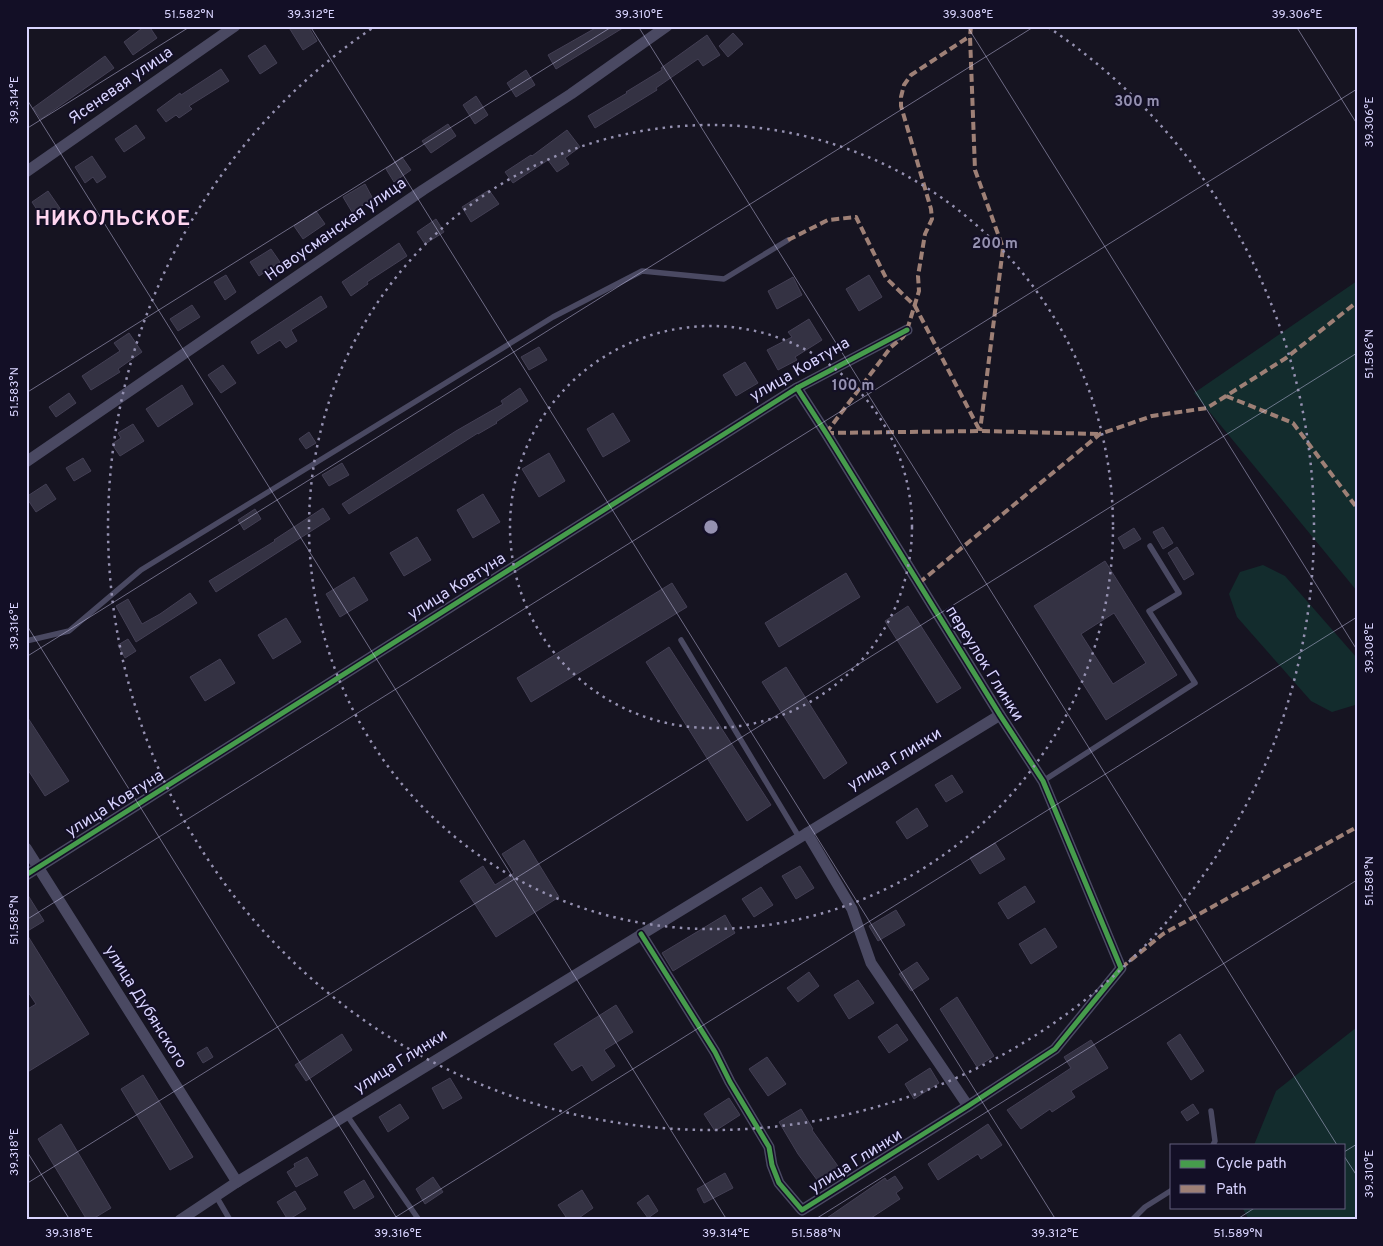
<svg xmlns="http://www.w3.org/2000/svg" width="1383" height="1246" viewBox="0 0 1383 1246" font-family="Overpass,sans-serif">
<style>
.green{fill:#132c2d}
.building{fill:#343243;stroke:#433f54;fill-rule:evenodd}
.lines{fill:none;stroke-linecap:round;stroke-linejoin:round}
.service{stroke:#4a4962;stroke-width:5.5}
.minor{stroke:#4a4962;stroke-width:11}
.quiet{stroke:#9e8076;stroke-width:4;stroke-dasharray:8 4;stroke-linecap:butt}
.cycleway-casing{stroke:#130f26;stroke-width:8}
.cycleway{stroke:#469c4c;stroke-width:5}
.ticks{fill:none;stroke:#d9d4ff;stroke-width:1;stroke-opacity:0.45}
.ring{fill:none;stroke:#9591b1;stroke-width:2.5;stroke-dasharray:2.5 5}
.labels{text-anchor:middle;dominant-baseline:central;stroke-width:4;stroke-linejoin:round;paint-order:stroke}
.street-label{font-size:16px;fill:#d9d4ff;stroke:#130f26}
.district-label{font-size:21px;font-weight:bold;letter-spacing:1px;fill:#ffd6f0;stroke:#130f26}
.centre{fill:#9591b1;stroke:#130f26;stroke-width:2.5}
.ring-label{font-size:15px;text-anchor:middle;font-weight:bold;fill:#9591b1;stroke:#130f26;stroke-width:4;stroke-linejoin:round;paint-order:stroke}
.neatline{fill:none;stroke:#d9d4ff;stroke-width:2}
.ticks-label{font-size:12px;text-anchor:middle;fill:#d9d4ff}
</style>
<rect width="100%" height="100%" fill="#161421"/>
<!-- green -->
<g class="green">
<polygon points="1357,281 1357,591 1194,393"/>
<polygon points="1263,565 1285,576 1357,658 1357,702 1355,705 1332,712 1311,701 1237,617 1229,594 1240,572"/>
<polygon points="1357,1027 1357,1220 1249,1220 1242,1207 1344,1207 1344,1145 1254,1145 1276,1091"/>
</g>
<!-- building -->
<g class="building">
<polygon points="145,26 149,26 157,38 133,55 124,42"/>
<polygon points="288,26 308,26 317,41 303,50"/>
<polygon points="599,26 626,26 556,69 548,55"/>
<polygon points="733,33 743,44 728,57 719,46"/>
<polygon points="707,35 720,55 703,66 698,59 656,88 657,90 595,128 588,116 627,93 626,92 662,70 661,68"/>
<polygon points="265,45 277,63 260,74 248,56"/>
<polygon points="105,56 114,68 41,119 33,108"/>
<polygon points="221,69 229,81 189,106 192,109 179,118 176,115 166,122 157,110 180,93 181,95"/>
<polygon points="526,70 535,85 516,97 507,83"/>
<polygon points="476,96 488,115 475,124 463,105"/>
<polygon points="448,124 456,136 431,153 422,141"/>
<polygon points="136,125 145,138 124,152 115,139"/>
<polygon points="567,130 580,147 565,158 569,164 557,172 548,160 513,183 505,172 531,155 532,156"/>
<polygon points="92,156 106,177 97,183 93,177 85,183 75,167"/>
<polygon points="402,157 411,170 394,182 386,169"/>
<polygon points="365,184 373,199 352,212 343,197"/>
<polygon points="489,190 499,204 471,222 462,207"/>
<polygon points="48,191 64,214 47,225 32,202"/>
<polygon points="316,211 325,224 303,239 294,226"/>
<polygon points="436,219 444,232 425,244 417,232"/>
<polygon points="399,243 407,256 367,282 368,284 351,296 342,282"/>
<polygon points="271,249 280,262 259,276 250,262"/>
<polygon points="226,275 236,292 225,300 214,282"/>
<polygon points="869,275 882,297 859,311 846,289"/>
<polygon points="793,277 802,295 777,309 768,291"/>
<polygon points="321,296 327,307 291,330 297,341 286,348 280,340 258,354 251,342"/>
<polygon points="192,305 200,317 178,331 170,319"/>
<polygon points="809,319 822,340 795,357 797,360 778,370 767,350 792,337 788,332"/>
<polygon points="129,333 142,352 118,369 120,372 91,390 82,376 120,351 114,343"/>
<polygon points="539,347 547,360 529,370 521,357"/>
<polygon points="745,362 758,383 736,396 723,375"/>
<polygon points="223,365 236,383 221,393 208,375"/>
<polygon points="182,385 193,404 158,427 146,409"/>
<polygon points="520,388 528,401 496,422 497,423 478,434 478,433 349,514 342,504 456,431 503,404 501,401"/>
<polygon points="69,393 76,403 56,417 49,407"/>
<polygon points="613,413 630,441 603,457 587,429"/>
<polygon points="133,424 144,441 120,456 112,444 121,438 118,433"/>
<polygon points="309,432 316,443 306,449 299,439"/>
<polygon points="549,453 565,481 539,497 522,469"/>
<polygon points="83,458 91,471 74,481 66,468"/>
<polygon points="342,463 349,475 329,486 322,475"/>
<polygon points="46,484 56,499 36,512 26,497"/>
<polygon points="483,494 500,522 473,538 457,510"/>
<polygon points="323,508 330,519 216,592 209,581 275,541 274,540"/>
<polygon points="255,509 261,519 244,530 238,520"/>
<polygon points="1163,527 1173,543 1163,549 1153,532"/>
<polygon points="1134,528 1141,539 1124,549 1118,538"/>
<polygon points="417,537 431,560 404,576 390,553"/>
<polygon points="1177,547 1194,574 1184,580 1168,553"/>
<path d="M1105,561L1177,675L1106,720L1034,606ZM1114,613L1146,663L1113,684L1081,634Z"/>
<polygon points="846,573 860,597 779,647 765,623"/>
<polygon points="354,577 368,600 340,617 326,594"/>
<polygon points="672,583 687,607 531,702 517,678"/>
<polygon points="190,593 197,603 136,642 116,606 128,599 142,624 160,614"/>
<polygon points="908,606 961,688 937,703 885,621"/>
<polygon points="286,618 301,642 273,659 258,635"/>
<polygon points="128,639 136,651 125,658 118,645"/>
<polygon points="669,647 771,805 747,821 646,662"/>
<polygon points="220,659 235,683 205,701 190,677"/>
<polygon points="786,667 847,763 824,779 762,682"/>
<polygon points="26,715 69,781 45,796 26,767"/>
<polygon points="952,775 963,792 946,802 935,785"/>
<polygon points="917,808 928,826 907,839 896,822"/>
<polygon points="524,840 559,897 496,937 460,881 483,866 495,885 514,873 502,854"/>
<polygon points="995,843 1005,859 980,874 970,858"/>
<polygon points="800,866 814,888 796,899 782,876"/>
<polygon points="1025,886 1035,902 1008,919 998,903"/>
<polygon points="761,887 773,905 754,917 742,899"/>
<polygon points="26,892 44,921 26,932"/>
<polygon points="896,910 905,925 878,941 869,926"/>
<polygon points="725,915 735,933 673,971 662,953"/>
<polygon points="1045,928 1057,947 1031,964 1019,944"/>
<polygon points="26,933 89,1034 26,1073 26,1010 36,1004 26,989"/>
<polygon points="917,962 929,979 911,991 899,974"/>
<polygon points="809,972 819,986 798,1002 787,988"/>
<polygon points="858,980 874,1003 849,1019 834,995"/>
<polygon points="957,997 994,1056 977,1067 940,1009"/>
<polygon points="616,1005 633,1032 604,1050 615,1066 592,1081 582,1065 572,1071 554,1044"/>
<polygon points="897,1024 908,1040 889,1053 878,1037"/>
<polygon points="342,1034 352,1050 306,1081 295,1065"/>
<polygon points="1180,1034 1204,1071 1191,1080 1167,1043"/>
<polygon points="1091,1040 1108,1068 1071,1091 1075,1097 1052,1112 1050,1109 1021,1129 1007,1110 1071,1068 1064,1057"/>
<polygon points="207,1047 213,1057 203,1063 197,1053"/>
<polygon points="767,1057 786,1084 768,1096 749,1069"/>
<polygon points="930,1068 939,1083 914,1099 905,1084"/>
<polygon points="143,1075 193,1157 170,1170 121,1089"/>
<polygon points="450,1078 462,1098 443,1109 432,1088"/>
<polygon points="729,1098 740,1115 715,1131 704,1114"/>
<polygon points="400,1104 409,1118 388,1132 379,1117"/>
<polygon points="1193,1104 1199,1113 1187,1121 1181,1112"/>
<polygon points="801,1109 813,1129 812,1130 840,1169 820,1184 798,1154 779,1122"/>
<polygon points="61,1124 111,1208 91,1220 87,1220 38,1139"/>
<polygon points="988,1124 1002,1145 981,1159 978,1154 938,1180 928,1164"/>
<polygon points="307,1157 318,1175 296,1187 287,1172 295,1167 294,1164"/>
<polygon points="725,1173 733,1188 704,1203 697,1189"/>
<polygon points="895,1176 903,1188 896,1193 900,1199 868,1220 824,1220 885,1178 887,1181"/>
<polygon points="433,1177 443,1192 425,1204 416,1189"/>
<polygon points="364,1180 374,1197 354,1209 344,1192"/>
<polygon points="582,1190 593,1208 576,1220 568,1220 558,1205"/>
<polygon points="295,1191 306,1209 288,1220 277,1202"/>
<polygon points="648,1195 658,1211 648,1218 637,1203"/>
</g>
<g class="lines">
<!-- service -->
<g class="service">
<polyline points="681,640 799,837"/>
<polyline points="26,641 69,631 141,570 553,317 642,271 724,279 788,240"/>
<polyline points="1043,781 1195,683 1149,611 1179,593 1150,546"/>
<polyline points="1211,1111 1215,1141 1213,1145"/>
<polyline points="346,1114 419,1220"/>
<polyline points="216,1196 230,1220"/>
<polyline points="1132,1220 1145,1207 1172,1190"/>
</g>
<!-- minor -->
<g class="minor">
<polyline points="26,172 235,26"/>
<polyline points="26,462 423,190 571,94 667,26"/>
<polyline points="807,833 852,909 871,963 968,1106"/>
<polyline points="26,848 237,1182"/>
<polyline points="26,875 797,388 907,330"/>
<polyline points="641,934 715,1052 730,1082 769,1147 772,1165 779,1183 802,1210 968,1106 1055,1049 1121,968 1043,781 1000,715 826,433 797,388"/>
<polyline points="180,1220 237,1182 1000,715"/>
</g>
<!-- quiet -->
<g class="quiet">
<polyline points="971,26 970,36 975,170 1003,248 980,431"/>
<polyline points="788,240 828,220 856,217 886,278 915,306 980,431"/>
<polyline points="1226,396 1293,423 1357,508"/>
<polyline points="826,433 891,347 903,337 907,330 919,291 918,276 925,234 932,219 931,209 901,106 901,97 904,85 911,75 970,36"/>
<polyline points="826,433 980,431 1100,434"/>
<polyline points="919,583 1100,434 1152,416 1207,408 1286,358 1357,302"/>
<polyline points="1121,968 1163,934 1357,827"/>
</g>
<!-- cycleway casing -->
<g class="cycleway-casing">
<g id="cycleway">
<polyline points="26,875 797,388 907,330"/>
<polyline points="641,934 715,1052 730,1082 769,1147 772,1165 779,1183 802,1210 968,1106 1055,1049 1121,968 1043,781 1000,715 826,433 797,388"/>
</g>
</g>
<!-- cycleway -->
<use href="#cycleway" class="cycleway"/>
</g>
<!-- ticks -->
<path class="ticks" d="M310,26L1056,1220M638,26L1337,1145M967,26L1357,650M1296,26L1357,124M26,98L727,1220M26,129L191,26M26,393L613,26M26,624L398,1220M26,657L1035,26M26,920L1357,89M26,1150L70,1220M1344,1152L1357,1144M1344,1156L1357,1176M26,1184L1357,353M391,1220L1357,617M814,1220L1357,880M1236,1220L1256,1207"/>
<!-- distance rings -->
<g class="ring">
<circle cx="711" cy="527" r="201"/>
<circle cx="711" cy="527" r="402"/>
<path d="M1048 27A603 603 0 1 1 374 27"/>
</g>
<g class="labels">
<!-- street labels -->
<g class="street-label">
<text transform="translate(121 86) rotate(-35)">Ясеневая улица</text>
<text transform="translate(336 230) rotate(-35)">Новоусманская улица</text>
<text transform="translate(800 370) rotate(-30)">улица Ковтуна</text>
<text transform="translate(457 587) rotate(-32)">улица Ковтуна</text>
<text transform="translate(984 664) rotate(58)">переулок Глинки</text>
<text transform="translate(895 760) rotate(-31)">улица Глинки</text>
<text transform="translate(115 804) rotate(-32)">улица Ковтуна</text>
<text transform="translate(145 1007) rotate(58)">улица Дубянского</text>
<text transform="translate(401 1062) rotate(-32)">улица Глинки</text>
<text transform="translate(856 1162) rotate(-32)">улица Глинки</text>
</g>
<!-- district labels -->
<g class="district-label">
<text x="113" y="219">НИКОЛЬСКОЕ</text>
</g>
</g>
<circle cx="711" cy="527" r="8" class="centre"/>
<g class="ring-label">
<text x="1137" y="106">300 m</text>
<text x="995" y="248">200 m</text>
<text x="853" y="390">100 m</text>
</g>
<!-- border -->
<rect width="1383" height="1246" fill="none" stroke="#130f26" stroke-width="55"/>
<!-- legend -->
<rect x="1170" y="1144" width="175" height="65" fill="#130f26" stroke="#625e7d"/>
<rect x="1180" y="1160" width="25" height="8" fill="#469c4c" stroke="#625e7d"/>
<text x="1216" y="1168" font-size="15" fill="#d9d4ff">Cycle path</text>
<rect x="1180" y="1185" width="25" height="8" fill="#9e8076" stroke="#625e7d"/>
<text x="1216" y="1194" font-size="15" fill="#d9d4ff">Path</text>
<rect x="28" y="28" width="1328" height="1190" class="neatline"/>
<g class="ticks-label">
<text x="189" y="18">51.582°N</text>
<text x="311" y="18">39.312°E</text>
<text x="639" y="18">39.310°E</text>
<text x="968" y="18">39.308°E</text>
<text x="1297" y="18">39.306°E</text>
<text transform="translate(14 100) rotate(-90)" y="4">39.314°E</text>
<text transform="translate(1369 122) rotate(-90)" y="4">39.306°E</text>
<text transform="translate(1369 354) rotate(-90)" y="4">51.586°N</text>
<text transform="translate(14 392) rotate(-90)" y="4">51.583°N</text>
<text transform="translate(14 626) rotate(-90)" y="4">39.316°E</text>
<text transform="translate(1369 648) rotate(-90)" y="4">39.308°E</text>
<text transform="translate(1369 881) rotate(-90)" y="4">51.588°N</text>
<text transform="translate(14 920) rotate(-90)" y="4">51.585°N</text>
<text transform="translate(14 1152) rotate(-90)" y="4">39.318°E</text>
<text transform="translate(1369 1174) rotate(-90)" y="4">39.310°E</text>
<text x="69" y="1237">39.318°E</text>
<text x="398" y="1237">39.316°E</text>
<text x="726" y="1237">39.314°E</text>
<text x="816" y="1237">51.588°N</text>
<text x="1055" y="1237">39.312°E</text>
<text x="1238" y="1237">51.589°N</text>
</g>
</svg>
